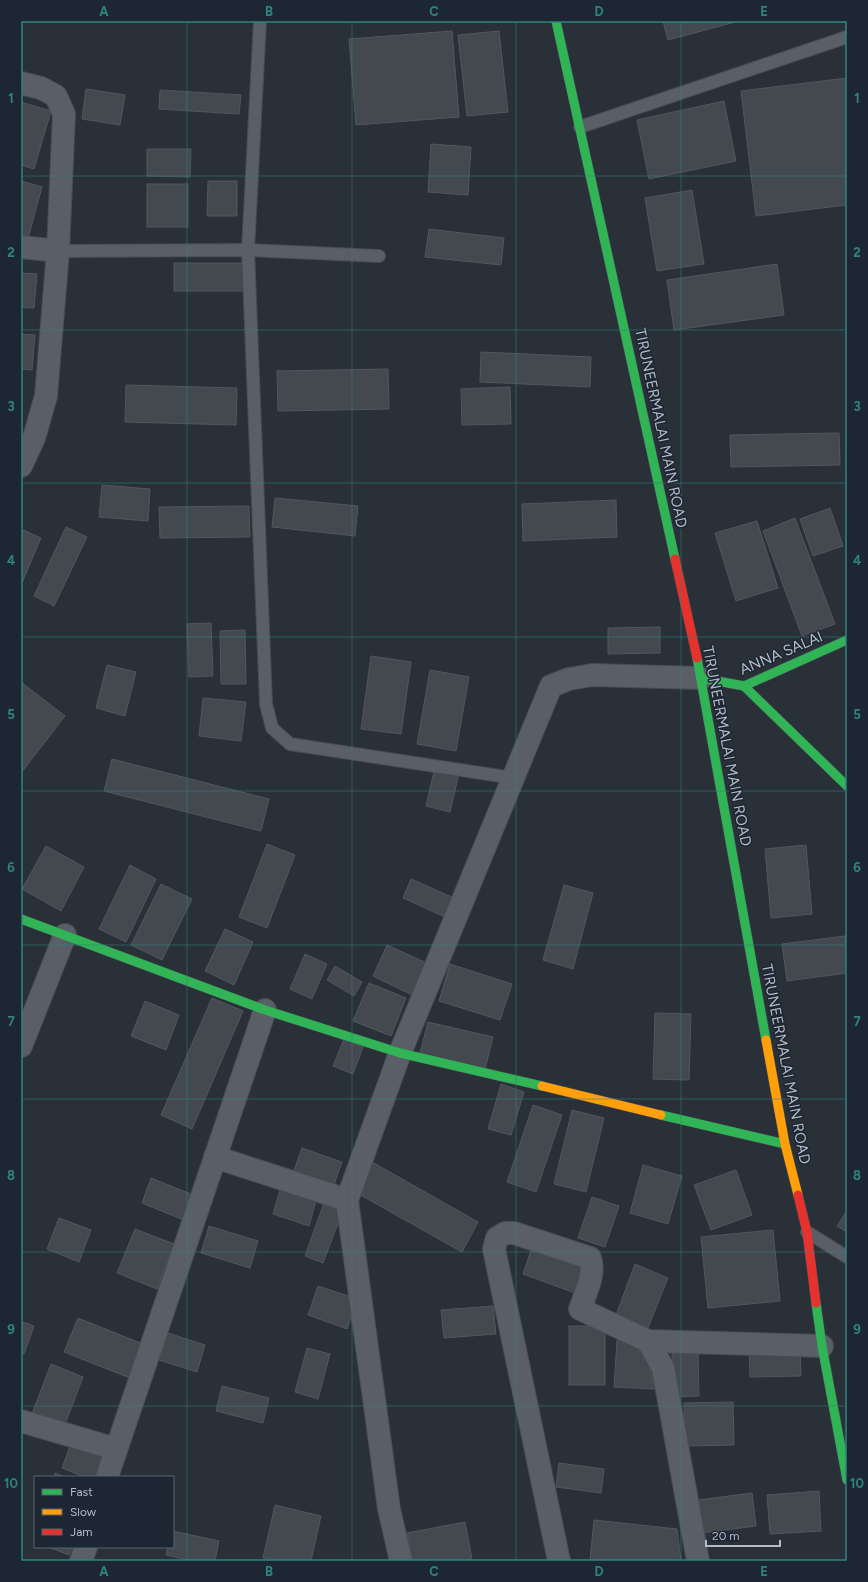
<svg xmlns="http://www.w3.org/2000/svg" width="868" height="1582" viewBox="0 0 868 1582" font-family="Figtree,sans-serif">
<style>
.building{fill:#444950;stroke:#52575f}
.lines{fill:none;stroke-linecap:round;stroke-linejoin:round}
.lane-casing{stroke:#484c53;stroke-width:14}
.street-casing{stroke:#484c53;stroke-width:24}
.fast-casing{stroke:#484c53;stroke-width:10}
.slow-casing{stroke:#484c53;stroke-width:10}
.jam-casing{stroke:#484c53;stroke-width:10}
.lane{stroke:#5a5e66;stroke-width:12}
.street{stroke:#5a5e66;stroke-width:22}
.fast{stroke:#30b455;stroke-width:9}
.slow{stroke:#ff9f0a;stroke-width:9}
.jam{stroke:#e5322d;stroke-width:9}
.grid{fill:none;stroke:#308480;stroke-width:1;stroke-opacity:0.55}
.labels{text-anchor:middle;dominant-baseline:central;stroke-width:3;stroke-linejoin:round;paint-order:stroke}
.street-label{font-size:15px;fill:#b4bcc9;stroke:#1d2633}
.neatline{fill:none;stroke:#308480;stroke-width:1.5}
.grid-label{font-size:13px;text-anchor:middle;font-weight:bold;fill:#308480}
</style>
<rect width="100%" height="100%" fill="#2a3038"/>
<!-- building -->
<g class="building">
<polygon points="663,21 739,21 668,40"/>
<polygon points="452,31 459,117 356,125 349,39"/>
<polygon points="499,31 508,112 467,116 458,35"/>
<polygon points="847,78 847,205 756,216 741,91"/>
<polygon points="86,89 125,95 120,125 82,119"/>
<polygon points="160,90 241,95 239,114 159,109"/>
<polygon points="724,101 736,161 649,179 637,120"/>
<polygon points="21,102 51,111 34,169 21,165"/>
<polygon points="431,144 471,147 468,195 428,192"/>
<polygon points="147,149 191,149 190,177 147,176"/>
<polygon points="21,181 42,187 27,242 21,240"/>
<polygon points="208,181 237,181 237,216 207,216"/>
<rect x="147" y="184" width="41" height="43"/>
<polygon points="692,190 704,264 657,271 645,198"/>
<polygon points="429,229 504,238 501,265 425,257"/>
<polygon points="174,263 246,263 247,291 174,291"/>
<polygon points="777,264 784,315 674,330 667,280"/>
<polygon points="21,273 37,274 34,308 21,307"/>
<polygon points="21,334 35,335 32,370 21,369"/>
<polygon points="481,352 591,357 590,387 480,382"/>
<polygon points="388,369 389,409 278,411 277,371"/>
<polygon points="126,385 237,388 236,425 125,422"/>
<polygon points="510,387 511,424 462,425 461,389"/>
<polygon points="839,433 840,465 731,467 730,435"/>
<polygon points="102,485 150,489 148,521 99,517"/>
<polygon points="275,498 358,506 355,536 272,527"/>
<polygon points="616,500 617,537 523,541 522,504"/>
<polygon points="249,506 250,537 160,538 159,507"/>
<polygon points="830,508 843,546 813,556 800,519"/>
<polygon points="795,518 835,624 802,636 763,531"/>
<polygon points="757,521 778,588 736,601 715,533"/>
<polygon points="66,527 87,537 54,606 34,596"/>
<polygon points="21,529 41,538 21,585"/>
<polygon points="211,623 213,676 189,677 187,624"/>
<polygon points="660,627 660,653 608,654 608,628"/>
<polygon points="245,630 246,684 221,684 220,631"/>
<polygon points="371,656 411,662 401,734 361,729"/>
<polygon points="107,665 136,672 125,716 96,708"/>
<polygon points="430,670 469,677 456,751 417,744"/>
<polygon points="21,682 65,716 21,773"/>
<polygon points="203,698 246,702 241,741 199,736"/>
<polygon points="112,759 269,799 261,831 104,791"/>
<polygon points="435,767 459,773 450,812 426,806"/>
<polygon points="267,844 295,855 267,928 239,917"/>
<polygon points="806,845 812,914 771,918 765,849"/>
<polygon points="46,846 84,867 61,911 22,889"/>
<polygon points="130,865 156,879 126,942 99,929"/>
<polygon points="411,879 454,898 445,917 403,898"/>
<polygon points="161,884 192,899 162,960 131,945"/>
<polygon points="564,885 593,893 573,969 543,960"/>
<polygon points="225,929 253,942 234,985 205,971"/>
<polygon points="845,936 847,954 847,973 787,981 782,944"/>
<polygon points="387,945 429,964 414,996 373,976"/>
<polygon points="305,954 327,964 312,999 290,989"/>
<polygon points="450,964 512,984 500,1020 439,1001"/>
<polygon points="335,966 362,982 354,996 327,980"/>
<polygon points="369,983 406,998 391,1036 353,1021"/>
<polygon points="212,998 243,1011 192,1129 161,1115"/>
<polygon points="145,1001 179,1015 166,1050 131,1036"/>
<polygon points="655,1013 691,1014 689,1080 653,1079"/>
<polygon points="428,1022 493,1037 485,1069 420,1053"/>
<polygon points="344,1039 363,1047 353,1074 333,1066"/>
<polygon points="501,1084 524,1092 511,1135 488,1129"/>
<polygon points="533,1105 562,1115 536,1192 507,1182"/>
<polygon points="572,1110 604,1118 586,1192 554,1184"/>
<polygon points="302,1148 342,1162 332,1190 292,1176"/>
<polygon points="372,1162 478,1222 462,1252 355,1192"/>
<polygon points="643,1165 682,1176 668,1224 630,1213"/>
<polygon points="736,1170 752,1215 711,1230 694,1185"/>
<polygon points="151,1178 196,1196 186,1221 142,1203"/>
<polygon points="280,1190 316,1201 309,1226 273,1214"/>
<polygon points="592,1197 619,1206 605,1247 578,1238"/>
<polygon points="324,1203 343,1210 323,1263 305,1256"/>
<polygon points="847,1211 847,1232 837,1226"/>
<polygon points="59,1218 91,1230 79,1262 47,1249"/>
<polygon points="209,1226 258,1241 250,1268 201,1253"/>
<polygon points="135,1229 174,1244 157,1289 117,1273"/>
<polygon points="773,1230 780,1301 708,1308 701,1237"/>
<polygon points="532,1247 585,1266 575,1293 523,1274"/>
<polygon points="635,1264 668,1278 648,1328 616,1315"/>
<polygon points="318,1286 357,1299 347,1329 308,1315"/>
<polygon points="493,1306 496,1334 444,1338 441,1310"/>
<polygon points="78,1318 143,1344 130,1378 64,1352"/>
<polygon points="21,1321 34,1326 24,1354 21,1352"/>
<rect x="569" y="1326" width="36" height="59"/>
<polygon points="168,1333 205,1345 197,1372 159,1360"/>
<polygon points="617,1340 643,1342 655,1389 614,1387"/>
<polygon points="307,1348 330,1354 318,1399 295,1392"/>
<polygon points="800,1350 801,1376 750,1377 749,1351"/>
<polygon points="698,1352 699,1396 673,1397 672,1353"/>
<polygon points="51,1364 83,1377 64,1427 32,1414"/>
<polygon points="222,1386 269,1398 263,1423 216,1411"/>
<polygon points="733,1402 734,1445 685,1446 684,1403"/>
<polygon points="71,1443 104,1455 95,1477 85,1477 62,1468"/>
<polygon points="559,1463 604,1469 601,1493 556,1487"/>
<polygon points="55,1473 66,1477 54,1477"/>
<polygon points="819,1491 821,1531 770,1534 767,1495"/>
<polygon points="752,1493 756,1526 702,1533 698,1500"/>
<polygon points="275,1505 321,1516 311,1561 279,1561 263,1558"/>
<polygon points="594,1520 677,1529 681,1561 590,1560"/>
<polygon points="465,1522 472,1559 461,1561 412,1561 407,1533"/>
<polygon points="173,1531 219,1541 215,1561 193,1561 166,1555 168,1547 173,1547"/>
<polygon points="48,1547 72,1547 69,1555"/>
</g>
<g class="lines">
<!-- lane casing -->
<g class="lane-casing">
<g id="lane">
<polyline points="260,21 248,250 266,704 272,728 290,744 513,778"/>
<polyline points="580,127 847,37"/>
<polyline points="58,251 248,250 379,256"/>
<polyline points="807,1232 847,1257"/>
</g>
</g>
<!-- street casing -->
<g class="street-casing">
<g id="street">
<polyline points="21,83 41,88 56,96 64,114 58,251 46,396 34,438 21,466"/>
<polyline points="21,247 58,251"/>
<polyline points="21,1046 65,935"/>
<polyline points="215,1157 347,1200 389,1509 401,1561"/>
<polyline points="347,1200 400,1053 551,686 569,679 592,675 701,678"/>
<polyline points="648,1341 822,1346"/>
<polyline points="21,1421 116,1449"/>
<polyline points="107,1477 265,1010"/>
<polyline points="81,1561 86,1547"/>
<path d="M559,1561L494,1249L497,1238L505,1233H514L590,1258C596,1273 585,1294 580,1309L648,1341L663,1368L698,1561"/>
</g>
</g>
<!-- fast casing -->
<g class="fast-casing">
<g id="fast">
<polyline points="556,21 675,559"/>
<polyline points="697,658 766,1040"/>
<polyline points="701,678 744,686 847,640"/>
<polyline points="744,686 847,786"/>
<polyline points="21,919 265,1010 400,1053 542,1086"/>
<polyline points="661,1115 785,1144"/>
<polyline points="816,1303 822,1346 847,1480"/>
</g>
</g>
<!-- slow casing -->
<g class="slow-casing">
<g id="slow">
<polyline points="766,1040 785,1144 798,1195"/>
<polyline points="542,1086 661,1115"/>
</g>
</g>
<!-- jam casing -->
<g class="jam-casing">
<g id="jam">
<polyline points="675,559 697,658"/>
<polyline points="798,1195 807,1232 816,1303"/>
</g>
</g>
<!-- lane -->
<use href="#lane" class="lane"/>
<!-- street -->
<use href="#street" class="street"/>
<!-- fast -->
<use href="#fast" class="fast"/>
<!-- slow -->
<use href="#slow" class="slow"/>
<!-- jam -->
<use href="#jam" class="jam"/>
</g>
<!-- grid -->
<path class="grid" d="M187,21V1561M352,21V1561M516,21V1561M681,21V1561M21,176H847M21,330H847M21,483H847M21,637H847M21,791H847M21,945H847M21,1099H847M21,1252H847M21,1406H847"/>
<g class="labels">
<!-- street labels -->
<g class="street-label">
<text transform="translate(661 428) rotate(78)">TIRUNEERMALAI MAIN ROAD</text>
<text transform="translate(781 653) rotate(-23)">ANNA SALAI</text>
<text transform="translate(727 746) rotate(79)">TIRUNEERMALAI MAIN ROAD</text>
<text transform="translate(786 1064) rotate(79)">TIRUNEERMALAI MAIN ROAD</text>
</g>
</g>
<!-- border -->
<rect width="868" height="1582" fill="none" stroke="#1d2633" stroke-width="44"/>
<!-- legend -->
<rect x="34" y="1476" width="140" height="72" fill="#1d2633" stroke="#59626f"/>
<rect x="42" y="1489" width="20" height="6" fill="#30b455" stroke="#59626f"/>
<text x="70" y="1496" font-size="12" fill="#b4bcc9">Fast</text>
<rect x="42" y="1509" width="20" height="6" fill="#ff9f0a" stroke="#59626f"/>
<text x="70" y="1516" font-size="12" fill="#b4bcc9">Slow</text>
<rect x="42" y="1529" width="20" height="6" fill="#e5322d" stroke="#59626f"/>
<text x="70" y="1536" font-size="12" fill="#b4bcc9">Jam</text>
<!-- scale -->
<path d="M706 1540v6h74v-6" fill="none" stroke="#b4bcc9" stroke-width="2"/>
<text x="712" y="1540" font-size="12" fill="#b4bcc9" stroke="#1d2633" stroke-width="3" paint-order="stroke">20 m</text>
<rect x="22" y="22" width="824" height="1538" class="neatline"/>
<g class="grid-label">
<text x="104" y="16">A</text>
<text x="269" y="16">B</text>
<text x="434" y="16">C</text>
<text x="599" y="16">D</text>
<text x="764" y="16">E</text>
<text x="11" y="103">1</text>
<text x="857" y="103">1</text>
<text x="11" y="257">2</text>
<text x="857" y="257">2</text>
<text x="11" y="411">3</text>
<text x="857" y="411">3</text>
<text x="11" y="565">4</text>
<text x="857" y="565">4</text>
<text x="11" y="719">5</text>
<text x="857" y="719">5</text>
<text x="11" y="872">6</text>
<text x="857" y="872">6</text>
<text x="11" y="1026">7</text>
<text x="857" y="1026">7</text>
<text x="11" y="1180">8</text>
<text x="857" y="1180">8</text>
<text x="11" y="1334">9</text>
<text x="857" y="1334">9</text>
<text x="11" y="1488">10</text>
<text x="857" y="1488">10</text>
<text x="104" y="1576">A</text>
<text x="269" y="1576">B</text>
<text x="434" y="1576">C</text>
<text x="599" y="1576">D</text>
<text x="764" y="1576">E</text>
</g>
</svg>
